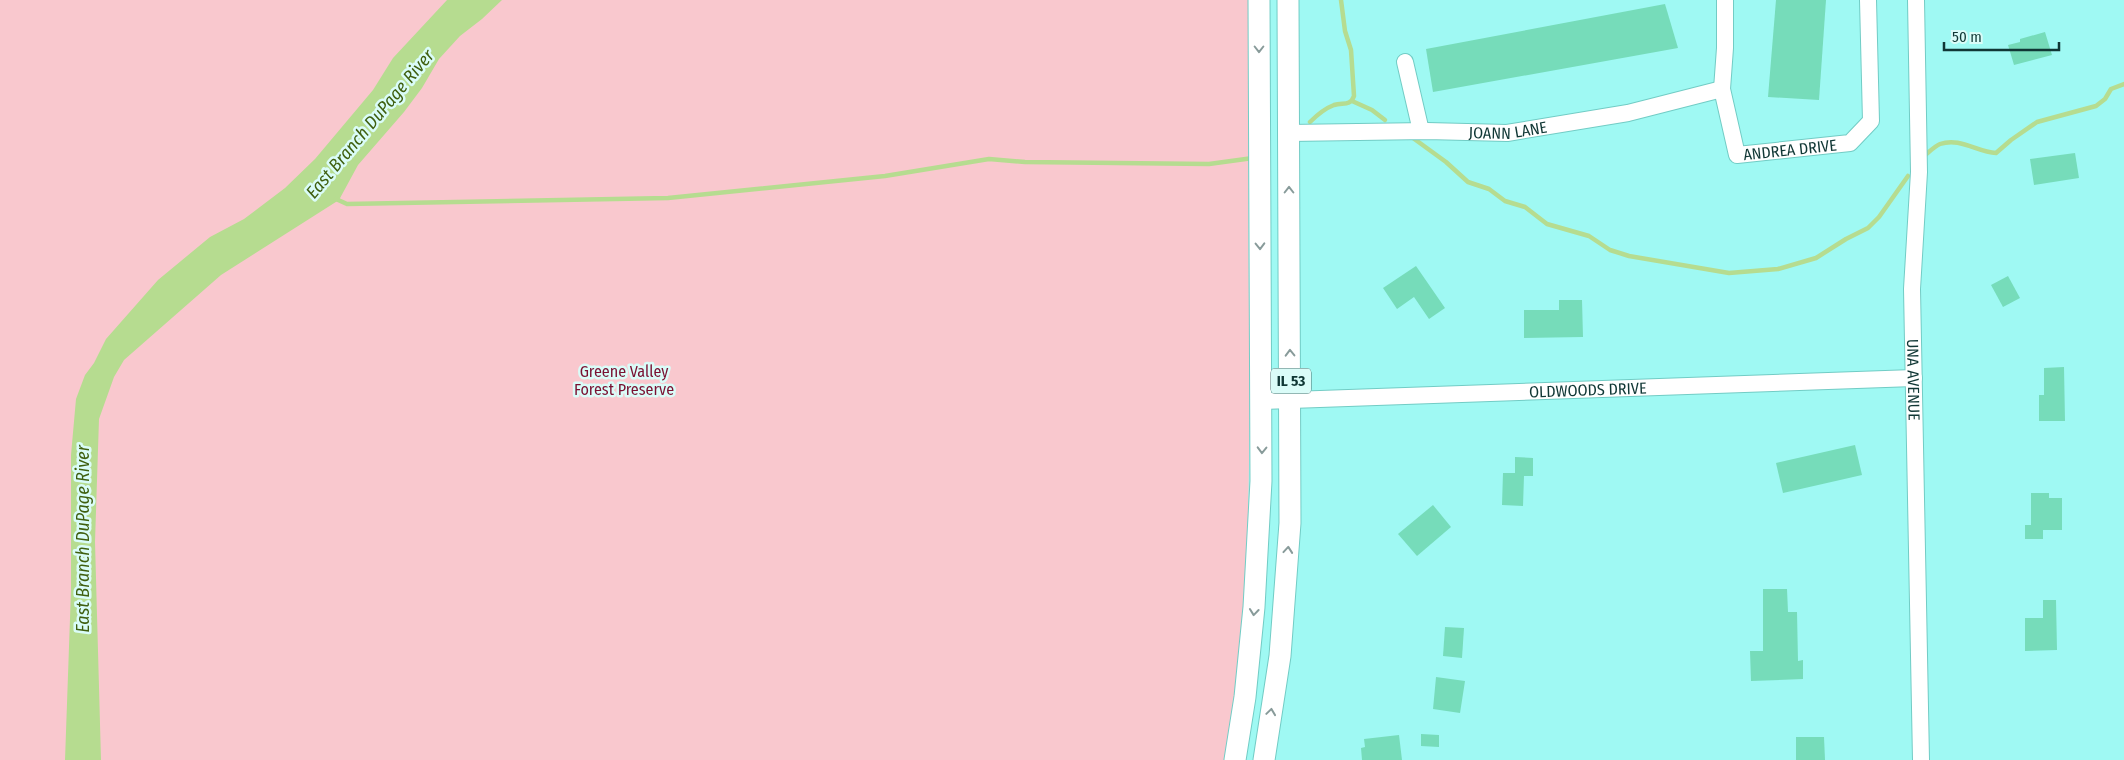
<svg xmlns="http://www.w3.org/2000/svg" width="2124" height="760" viewBox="0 0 2124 760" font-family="'Fira Sans Condensed',sans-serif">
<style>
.green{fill:#f9c8ce}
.water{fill:#b6dc90}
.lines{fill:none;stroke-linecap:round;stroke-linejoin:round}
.stream{stroke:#b6dc90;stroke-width:4.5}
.building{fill:#76dcba}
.minor-casing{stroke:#72ccc5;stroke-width:18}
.major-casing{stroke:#72ccc5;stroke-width:23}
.minor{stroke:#fff;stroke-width:16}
.major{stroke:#fff;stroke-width:21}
.oneway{stroke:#889b9a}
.labels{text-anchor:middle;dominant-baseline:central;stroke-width:5;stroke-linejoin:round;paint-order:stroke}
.shield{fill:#dafcf8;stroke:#4d7270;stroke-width:1}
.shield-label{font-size:15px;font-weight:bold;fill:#103735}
.street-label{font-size:16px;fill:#103735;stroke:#dafcf8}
.park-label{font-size:16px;fill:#7a1031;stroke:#dafcf8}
.water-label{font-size:18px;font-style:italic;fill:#3f5f0f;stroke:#dafcf8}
</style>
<rect width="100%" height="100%" fill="#9ff9f3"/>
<!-- green -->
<path class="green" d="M0,0H1249C1249,105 1248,209 1249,314C1250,461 1251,615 1226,760H0Z"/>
<!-- water -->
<polygon class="water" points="447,0 502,0 482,19 460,36 439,59 422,88 404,112 358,165 339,200 221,275 124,360 114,377 99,419 95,542 101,760 65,760 71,590 71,455 76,399 85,375 94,363 106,339 158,280 210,237 244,219 285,188 315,159 373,90 393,58"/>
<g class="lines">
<!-- stream -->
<g class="stream">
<polyline points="1352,101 1372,110 1385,120"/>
<path d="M1310,122C1316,116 1326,108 1334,105C1343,102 1350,107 1354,96L1351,50L1345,31L1341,0"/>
<polyline points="1413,138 1446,162 1468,182 1489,189 1505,201 1525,207 1547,224 1589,236 1610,250 1629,256 1729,273 1778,269 1816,258 1846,239 1868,228 1879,217 1908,176"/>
<path d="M1924,156C1929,152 1935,146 1940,144C1960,137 1977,152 1996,153L2011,140L2037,122L2096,106L2105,99L2111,89L2124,84"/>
<polyline points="336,199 347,204 668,198 885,176 989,159 1025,162 1209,164 1253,158"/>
</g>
</g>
<!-- building -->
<g class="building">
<polygon points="1776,0 1826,0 1819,100 1768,97"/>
<polygon points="1665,4 1678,48 1433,92 1426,49"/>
<polygon points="2045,32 2052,55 2014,65 2008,45 2020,42 2020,39"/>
<polygon points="2075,153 2079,178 2034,185 2030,159"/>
<polygon points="1416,266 1445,308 1429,319 1414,297 1397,309 1383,288"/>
<polygon points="2008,276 2020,298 2003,307 1991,285"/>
<polygon points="1559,300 1582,300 1583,337 1524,338 1524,310 1559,310"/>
<polygon points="2064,367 2065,421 2039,421 2039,395 2044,395 2044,368"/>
<polygon points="1855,445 1862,475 1783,493 1776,463"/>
<polygon points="1515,457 1533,458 1533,476 1524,476 1523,506 1502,505 1503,473 1515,473"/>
<polygon points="2031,493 2049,493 2049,498 2062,498 2062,530 2043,530 2043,539 2025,539 2025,525 2031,525"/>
<polygon points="1433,505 1451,527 1417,556 1398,534"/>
<polygon points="1763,589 1787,589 1788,612 1797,612 1798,661 1803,660 1803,679 1751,681 1750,651 1763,651"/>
<polygon points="2043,600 2056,600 2057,650 2025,651 2025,618 2043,618"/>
<polygon points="1445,627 1464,628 1462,658 1443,656"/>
<polygon points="1436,677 1465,681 1460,713 1433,709"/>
<polygon points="1421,734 1439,735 1439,747 1421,746"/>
<polygon points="1399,735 1402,760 1362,760 1361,748 1365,747 1364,739"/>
<polygon points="1796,737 1824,737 1825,760 1796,760"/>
</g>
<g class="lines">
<!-- minor casing -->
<g class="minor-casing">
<g id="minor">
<path id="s1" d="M1725,0V48L1722,89L1737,155L1850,143L1871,121L1868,0"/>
<path id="s2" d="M1916,0L1919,172L1912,289L1921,760"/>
<polyline points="1405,62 1421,131"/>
<path id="s3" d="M1289,133L1427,131L1507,133L1628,113L1722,89"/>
<path id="s4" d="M1262,401L1914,378"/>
</g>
</g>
<!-- major casing -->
<g class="major-casing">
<g id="major">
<polyline points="1235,760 1245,697 1254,607 1261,481 1259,0"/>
<polyline points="1264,760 1280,656 1290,523 1288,0"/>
</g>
</g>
<!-- minor -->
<use href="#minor" class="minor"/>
<!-- major -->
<use href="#major" class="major"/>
</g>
<!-- one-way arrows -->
<defs><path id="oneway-chevron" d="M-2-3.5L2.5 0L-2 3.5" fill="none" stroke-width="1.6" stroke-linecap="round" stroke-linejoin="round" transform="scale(1.25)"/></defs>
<g class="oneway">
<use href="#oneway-chevron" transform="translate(1259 49) rotate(90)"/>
<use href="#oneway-chevron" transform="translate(1289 190) rotate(-90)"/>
<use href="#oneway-chevron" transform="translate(1260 246) rotate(89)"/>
<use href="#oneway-chevron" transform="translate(1290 353) rotate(-91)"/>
<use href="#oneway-chevron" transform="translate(1262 450) rotate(91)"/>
<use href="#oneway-chevron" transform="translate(1288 550) rotate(-85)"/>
<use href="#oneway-chevron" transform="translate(1254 612) rotate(96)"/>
<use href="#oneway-chevron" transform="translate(1271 712) rotate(-82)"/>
</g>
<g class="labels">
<!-- shield labels -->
<rect class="shield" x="1271" y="368.5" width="40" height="25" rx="4"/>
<g class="shield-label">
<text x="1291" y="381">IL 53</text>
</g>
<!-- street labels -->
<g class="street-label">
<text stroke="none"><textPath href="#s3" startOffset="219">JOANN LANE</textPath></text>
<text stroke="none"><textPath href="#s1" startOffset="210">ANDREA DRIVE</textPath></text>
<text stroke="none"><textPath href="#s2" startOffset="380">UNA AVENUE</textPath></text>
<text stroke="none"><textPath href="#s4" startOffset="326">OLDWOODS DRIVE</textPath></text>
</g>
<!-- park labels -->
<g class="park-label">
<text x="624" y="371">Greene Valley<tspan x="624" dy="18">Forest Preserve</tspan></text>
</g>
<!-- water labels -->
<g class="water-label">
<text transform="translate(370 124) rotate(-50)">East Branch DuPage River</text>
<text transform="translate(83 539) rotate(-90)">East Branch DuPage River</text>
</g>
</g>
<!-- scale -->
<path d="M1944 42v8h115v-8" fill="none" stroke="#103735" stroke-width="2.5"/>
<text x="1952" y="42" font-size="15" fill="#103735" stroke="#dafcf8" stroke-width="4" paint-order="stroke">50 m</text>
</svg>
